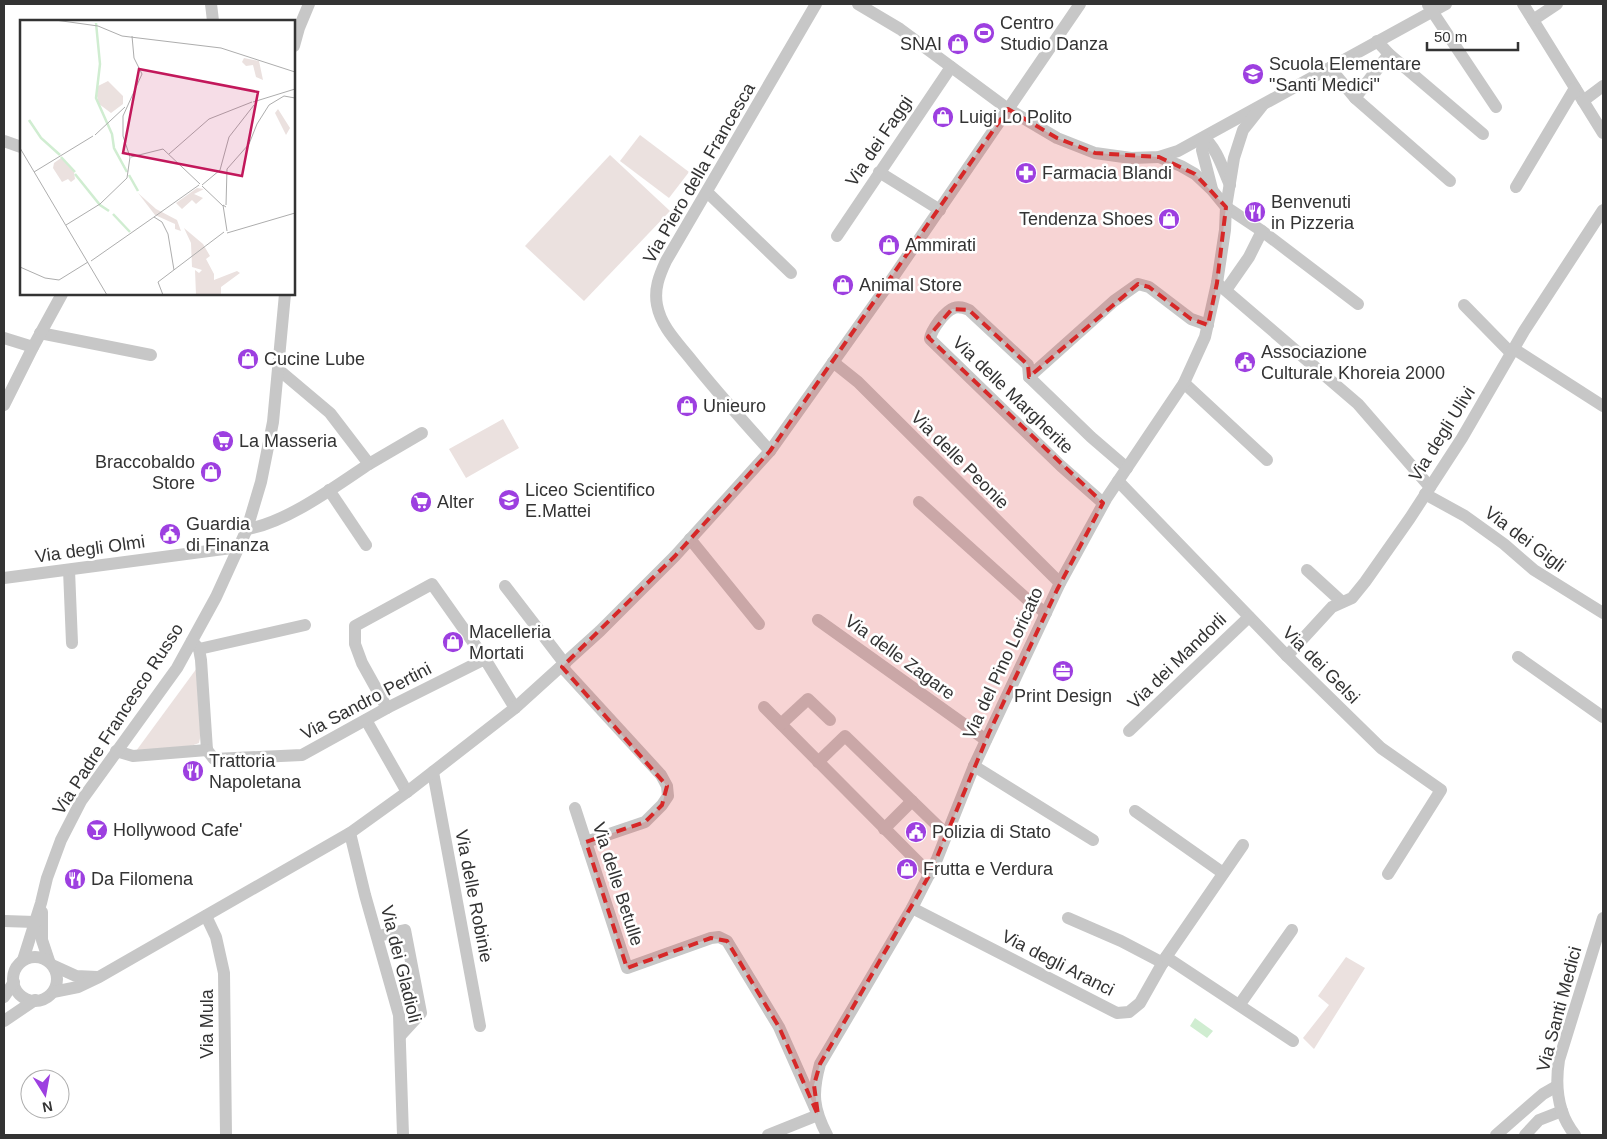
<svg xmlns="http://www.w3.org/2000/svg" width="1607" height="1139" viewBox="0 0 1607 1139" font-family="Arial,sans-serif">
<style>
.green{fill:#ebe1df}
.water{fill:#d0edd1}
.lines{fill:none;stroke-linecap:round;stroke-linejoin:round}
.minor{stroke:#c7c7c7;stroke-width:12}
.marked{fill:#d62828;fill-opacity:0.2;stroke:#d62828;stroke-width:4;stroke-dasharray:10 6;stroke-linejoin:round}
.labels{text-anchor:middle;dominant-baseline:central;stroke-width:5;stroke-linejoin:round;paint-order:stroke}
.poi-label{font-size:18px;fill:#333;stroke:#fff;text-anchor:start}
.street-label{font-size:18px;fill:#333;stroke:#fff}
.inset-river{fill:none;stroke:#d0edd1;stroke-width:2.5}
.inset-road{fill:none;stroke:#adadad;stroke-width:1}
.view{fill:#c2185b;fill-opacity:0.15;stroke:#c2185b;stroke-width:2.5}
.inset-edge{fill:none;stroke:#333;stroke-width:2.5}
</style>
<rect width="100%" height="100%" fill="#fff"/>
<!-- green -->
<g class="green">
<polygon points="640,135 689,172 669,198 620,161"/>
<polygon points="610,155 670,211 584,301 525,246"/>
<polygon points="503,419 519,448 466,478 449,449"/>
<polygon points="197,668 201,733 199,743 191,746 136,751"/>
<polygon points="1346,957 1365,968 1314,1049 1303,1038 1329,1005 1318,996"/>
</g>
<!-- water -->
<polygon class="water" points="1195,1018 1213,1031 1207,1038 1190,1026"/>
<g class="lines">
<!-- minor -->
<g class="minor">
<polyline points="211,4 213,21"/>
<polyline points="858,4 900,29 1008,109 1057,138 1095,153 1131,158 1159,157 1178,151 1446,4"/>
<polyline points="1523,4 1603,133"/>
<polyline points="1428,5 1496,107"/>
<polyline points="1533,20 1557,4"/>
<polyline points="1377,41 1389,54 1483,134"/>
<polyline points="294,46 299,28 309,4"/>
<polyline points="1330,68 1355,98 1450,181"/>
<polyline points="1355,98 1389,54"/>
<polyline points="1583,101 1603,86"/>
<path d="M1204,138C1217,148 1223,170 1230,185"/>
<polyline points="1204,138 1202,150 1212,189"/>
<polyline points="4,141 21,147"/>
<polyline points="1159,157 1181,166 1195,174 1212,190 1226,207 1262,231 1358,304"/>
<polyline points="879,172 940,210"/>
<polyline points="1516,187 1575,88"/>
<polyline points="707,192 791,273"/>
<polyline points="837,236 951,67"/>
<polyline points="1217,283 1358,404 1430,487"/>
<polyline points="1226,290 1249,257 1262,231"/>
<polyline points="1464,305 1511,353"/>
<polyline points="40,333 151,355"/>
<polyline points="4,338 33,347"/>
<polyline points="1514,349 1603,406"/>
<polyline points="833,362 858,382 1060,583"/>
<polyline points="279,370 330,413 369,464 422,433"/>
<polyline points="1029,377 1114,301 1138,284 1149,287 1191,319 1208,325"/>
<polyline points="1184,383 1267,460"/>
<polyline points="4,405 33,347 62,294"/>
<path d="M770,451C742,420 715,390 689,357C676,341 661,326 657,305C654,289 659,276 666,261L816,4"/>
<polyline points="1118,481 1287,656 1381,748 1441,790 1388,874"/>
<polyline points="329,490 366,545"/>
<polyline points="1425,494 1465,516 1504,544 1534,570 1603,613"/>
<polyline points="919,502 1028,600 1046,613"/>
<path d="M1103,503L1061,466L934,343L930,339C931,330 945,311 954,308C959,306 964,308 969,310L1028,365L1029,377L1091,437L1127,468"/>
<path d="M247,529C286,523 336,486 369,464"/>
<polyline points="690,539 759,624"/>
<polyline points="69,570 72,643"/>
<polyline points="1307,570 1342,602"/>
<polyline points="4,578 239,547"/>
<polyline points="505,586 565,664"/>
<polyline points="818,620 986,740"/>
<polyline points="192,641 199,649 201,660 207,750"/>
<polyline points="199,649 305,625"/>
<polyline points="1287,656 1332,607 1352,598 1365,582 1410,518 1462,438 1524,331 1603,210"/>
<polyline points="1518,657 1603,717"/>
<polyline points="562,667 661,775 667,786 668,796 662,805 645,822 586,842"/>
<polyline points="764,707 930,874"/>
<polyline points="387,708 362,663 355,644 355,626 432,584 485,659"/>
<polyline points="366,720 407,792"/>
<polyline points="781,724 808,699 830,720"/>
<polyline points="1129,731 1249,617"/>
<polyline points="207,750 214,759 302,755 387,708 485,659 515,708"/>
<polyline points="116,751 133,756 207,750"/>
<polyline points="818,762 845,736 947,835"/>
<polyline points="974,766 1093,840"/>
<polyline points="433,772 480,1026"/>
<polyline points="575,808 627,968 711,938 719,937 727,941 779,1027 818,1115 768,1135"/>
<polyline points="1135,811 1223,873"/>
<polyline points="884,829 912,801"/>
<polyline points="350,833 365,895 399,1015 403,1135"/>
<polyline points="912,908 1117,1013 1129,1012 1140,1003 1166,957 1243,845"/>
<polyline points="42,912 42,940 49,961"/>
<polyline points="206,916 216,937 224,973 226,1135"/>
<polyline points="1068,918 1121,941 1163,963"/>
<polyline points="4,921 35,922"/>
<polyline points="378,936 405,930 421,1013 400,1036"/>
<polyline points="1166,957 1293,1041"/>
<circle cx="35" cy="979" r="22"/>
<polyline points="23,960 41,903 47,878 61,840 81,801 177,668 216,597 247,529 261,482 273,422 285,294"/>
<polyline points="54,966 76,976 97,977"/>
<polyline points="53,992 78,987 99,977 350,833 407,792 515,708 600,631 675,556 770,451 883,292 1080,4"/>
<polyline points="4,997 14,982"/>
<polyline points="1240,1004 1292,930"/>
<polyline points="4,1021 35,1000"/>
<path d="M827,1135C813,1108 812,1093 820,1064L912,908L937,859L974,766L1060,583L1106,499L1184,383L1205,337L1217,283L1225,230L1226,207L1234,158L1243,130L1262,106"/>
<polyline points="1496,1135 1543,1094 1557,1086"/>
<polyline points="1525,1135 1539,1120 1562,1111"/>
<path d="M1575,1135C1558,1114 1555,1086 1559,1060L1603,918"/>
</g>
</g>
<!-- marked area -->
<path class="marked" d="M1008,109L1057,138L1095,153L1159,157L1195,174L1226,207L1217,283L1208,325L1191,319L1149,287L1138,284L1029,377L1028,365L969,310L952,309L928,337L1103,503L1057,590L989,733L930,874L820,1064L814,1085L818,1115L779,1027L727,941L711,938L627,968L586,842L645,822L662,805L667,786L562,667L675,556L770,451Z"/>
<!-- icons -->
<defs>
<g id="stadium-disc" transform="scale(1.125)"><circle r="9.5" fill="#9d3fe0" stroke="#fff"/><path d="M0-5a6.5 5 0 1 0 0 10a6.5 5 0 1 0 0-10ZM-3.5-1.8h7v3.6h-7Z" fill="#fff"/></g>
<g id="shop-disc" transform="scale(1.125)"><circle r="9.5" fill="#9d3fe0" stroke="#fff"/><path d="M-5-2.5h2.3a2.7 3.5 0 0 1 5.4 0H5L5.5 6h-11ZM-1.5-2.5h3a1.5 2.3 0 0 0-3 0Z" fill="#fff"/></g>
<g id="school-disc" transform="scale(1.125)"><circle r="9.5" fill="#9d3fe0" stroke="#fff"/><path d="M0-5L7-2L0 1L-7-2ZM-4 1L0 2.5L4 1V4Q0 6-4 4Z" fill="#fff"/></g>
<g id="pharmacy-disc" transform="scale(1.125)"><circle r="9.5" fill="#9d3fe0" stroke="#fff"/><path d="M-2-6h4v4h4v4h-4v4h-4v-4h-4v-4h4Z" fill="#fff"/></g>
<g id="restaurant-disc" transform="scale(1.125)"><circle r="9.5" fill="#9d3fe0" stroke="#fff"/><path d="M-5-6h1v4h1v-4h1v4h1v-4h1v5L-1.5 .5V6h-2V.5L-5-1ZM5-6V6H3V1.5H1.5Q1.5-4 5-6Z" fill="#fff"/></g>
<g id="civic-disc" transform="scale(1.125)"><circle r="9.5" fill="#9d3fe0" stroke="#fff"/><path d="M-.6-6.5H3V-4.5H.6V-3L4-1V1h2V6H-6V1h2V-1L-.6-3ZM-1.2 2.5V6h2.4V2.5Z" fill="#fff"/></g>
<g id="supermarket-disc" transform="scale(1.125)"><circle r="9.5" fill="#9d3fe0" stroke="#fff"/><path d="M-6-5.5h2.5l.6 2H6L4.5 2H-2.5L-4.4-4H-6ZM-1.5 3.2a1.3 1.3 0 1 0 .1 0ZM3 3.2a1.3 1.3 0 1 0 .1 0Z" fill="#fff"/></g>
<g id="office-disc" transform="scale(1.125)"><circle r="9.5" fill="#9d3fe0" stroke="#fff"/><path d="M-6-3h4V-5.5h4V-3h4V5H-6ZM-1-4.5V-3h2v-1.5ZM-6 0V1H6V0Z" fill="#fff"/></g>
<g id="bar-disc" transform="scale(1.125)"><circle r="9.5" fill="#9d3fe0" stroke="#fff"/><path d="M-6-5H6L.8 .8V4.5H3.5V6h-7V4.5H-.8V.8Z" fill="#fff"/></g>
</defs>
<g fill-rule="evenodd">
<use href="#stadium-disc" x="984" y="33"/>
<use href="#shop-disc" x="958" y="44"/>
<use href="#school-disc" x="1253" y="74"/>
<use href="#shop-disc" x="943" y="117"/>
<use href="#pharmacy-disc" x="1026" y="173"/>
<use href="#restaurant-disc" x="1255" y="212"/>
<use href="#shop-disc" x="1169" y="219"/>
<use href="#shop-disc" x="889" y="245"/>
<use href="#shop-disc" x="843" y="285"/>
<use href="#shop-disc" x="248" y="359"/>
<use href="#civic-disc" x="1245" y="362"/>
<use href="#shop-disc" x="687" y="406"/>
<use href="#supermarket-disc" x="223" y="441"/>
<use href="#shop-disc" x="211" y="472"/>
<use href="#school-disc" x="509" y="500"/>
<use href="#supermarket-disc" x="421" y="502"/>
<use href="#civic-disc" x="170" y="534"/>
<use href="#shop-disc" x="453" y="642"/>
<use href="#office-disc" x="1063" y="671"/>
<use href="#restaurant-disc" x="193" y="771"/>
<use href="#bar-disc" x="97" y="830"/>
<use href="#civic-disc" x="916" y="832"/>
<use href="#shop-disc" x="907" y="869"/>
<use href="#restaurant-disc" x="75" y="879"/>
</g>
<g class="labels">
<!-- poi labels -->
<g class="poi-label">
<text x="1000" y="23">Centro<tspan x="1000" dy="21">Studio Danza</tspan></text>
<text x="942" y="44" text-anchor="end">SNAI</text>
<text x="1269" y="64">Scuola Elementare<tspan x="1269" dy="21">"Santi Medici"</tspan></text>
<text x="959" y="117">Luigi Lo Polito</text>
<text x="1042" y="173">Farmacia Blandi</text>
<text x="1271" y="202">Benvenuti<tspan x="1271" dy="21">in Pizzeria</tspan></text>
<text x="1153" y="219" text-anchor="end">Tendenza Shoes</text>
<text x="905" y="245">Ammirati</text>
<text x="859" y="285">Animal Store</text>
<text x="1261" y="352">Associazione<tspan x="1261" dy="21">Culturale Khoreia 2000</tspan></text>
<text x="264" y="359">Cucine Lube</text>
<text x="703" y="406">Unieuro</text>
<text x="239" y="441">La Masseria</text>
<text x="195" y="462" text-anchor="end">Braccobaldo<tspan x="195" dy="21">Store</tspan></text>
<text x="525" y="490">Liceo Scientifico<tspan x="525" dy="21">E.Mattei</tspan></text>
<text x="437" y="502">Alter</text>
<text x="186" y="524">Guardia<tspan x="186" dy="21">di Finanza</tspan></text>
<text x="469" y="632">Macelleria<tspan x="469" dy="21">Mortati</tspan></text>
<text x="1063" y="696" text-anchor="middle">Print Design</text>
<text x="209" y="761">Trattoria<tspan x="209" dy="21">Napoletana</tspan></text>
<text x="113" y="830">Hollywood Cafe'</text>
<text x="932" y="832">Polizia di Stato</text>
<text x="923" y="869">Frutta e Verdura</text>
<text x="91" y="879">Da Filomena</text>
</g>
<!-- street labels -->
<g class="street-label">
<text transform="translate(879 141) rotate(-56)">Via dei Faggi</text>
<text transform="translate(699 173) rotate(-60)">Via Piero della Francesca</text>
<text transform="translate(1013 395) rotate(44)">Via delle Margherite</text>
<text transform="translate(1442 434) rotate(-58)">Via degli Ulivi</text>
<text transform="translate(960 460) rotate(45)">Via delle Peonie</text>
<text transform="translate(1525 539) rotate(37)">Via dei Gigli</text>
<text transform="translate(90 549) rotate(-8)">Via degli Olmi</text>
<text transform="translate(900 657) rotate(36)">Via delle Zagare</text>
<text transform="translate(1177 661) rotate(-44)">Via dei Mandorli</text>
<text transform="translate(1003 663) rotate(-65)">Via del Pino Loricato</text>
<text transform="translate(1321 665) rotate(45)">Via dei Gelsi</text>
<text transform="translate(366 701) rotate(-28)">Via Sandro Pertini</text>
<text transform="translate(118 719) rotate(-57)">Via Padre Francesco Russo</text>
<text transform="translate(618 884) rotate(72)">Via delle Betulle</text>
<text transform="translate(474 896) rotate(79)">Via delle Robinie</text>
<text transform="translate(1058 963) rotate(27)">Via degli Aranci</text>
<text transform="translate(401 964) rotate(76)">Via dei Gladioli</text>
<text transform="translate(1559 1009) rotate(-75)">Via Santi Medici</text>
<text transform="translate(207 1024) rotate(-90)">Via Mula</text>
</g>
</g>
<!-- overview -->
<g transform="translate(20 20)">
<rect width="275" height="275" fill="#fff"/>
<path d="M224,38L239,41L243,60L236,57L233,45L226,46L222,42ZM88,61L103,76V84L91,93L79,84L77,76L78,66ZM258,89L270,108L266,115L255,93ZM41,138L54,152L55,159L51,162L48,159L42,162L33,148L34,143ZM177,168L184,169L174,174L183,178L176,184L172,180L162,189L156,183ZM118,173L136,189L157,200L161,211L155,209V204L135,195ZM164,208L183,224L190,236L186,239L194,254V260L217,251L220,253L201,267V274L208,275H176L175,250L179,253L182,250L172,247L171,223Z" fill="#ebe1df"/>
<path class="inset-river" d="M76,3L80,44L76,78L92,114L94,128L107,152M9,100L21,118L40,135M41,137L55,152M55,154L80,185L89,191M109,155L118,171M93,194L110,212"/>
<path class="inset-road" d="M35,0L78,6L102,16L201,28L275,52M233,82L275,69M75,115L105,87M0,128L87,275M149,134L189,99L232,82M111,137L143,129L180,164M14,152L73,116M182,165L200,150L209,117L234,85M182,166L203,186M206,185L207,149L229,124L237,104L249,85L264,76L275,78M206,187L203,185L207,211M134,197L179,165M46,205L80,184L107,158L110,137L103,116V96L122,54L114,38L112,16M207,213L275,193M71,241L134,197L142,202L148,214L154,250M0,247L25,258L39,260L68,242M143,275L138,262L204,212"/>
<path class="view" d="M119,49L238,72L222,156L103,133Z"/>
<rect width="275" height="275" class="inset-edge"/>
</g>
<!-- border -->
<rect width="1607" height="1139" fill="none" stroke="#333333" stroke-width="10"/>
<!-- north arrow -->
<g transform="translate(45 1094) rotate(169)"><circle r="24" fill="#ffffff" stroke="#adadad"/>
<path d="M0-4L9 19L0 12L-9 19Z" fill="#9d3fe0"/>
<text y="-8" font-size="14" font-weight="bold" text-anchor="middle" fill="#333333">N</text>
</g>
<!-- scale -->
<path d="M1427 42v8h91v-8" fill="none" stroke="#333333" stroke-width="2.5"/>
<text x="1434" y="42" font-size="15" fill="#333333" stroke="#ffffff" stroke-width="4" paint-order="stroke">50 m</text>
</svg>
